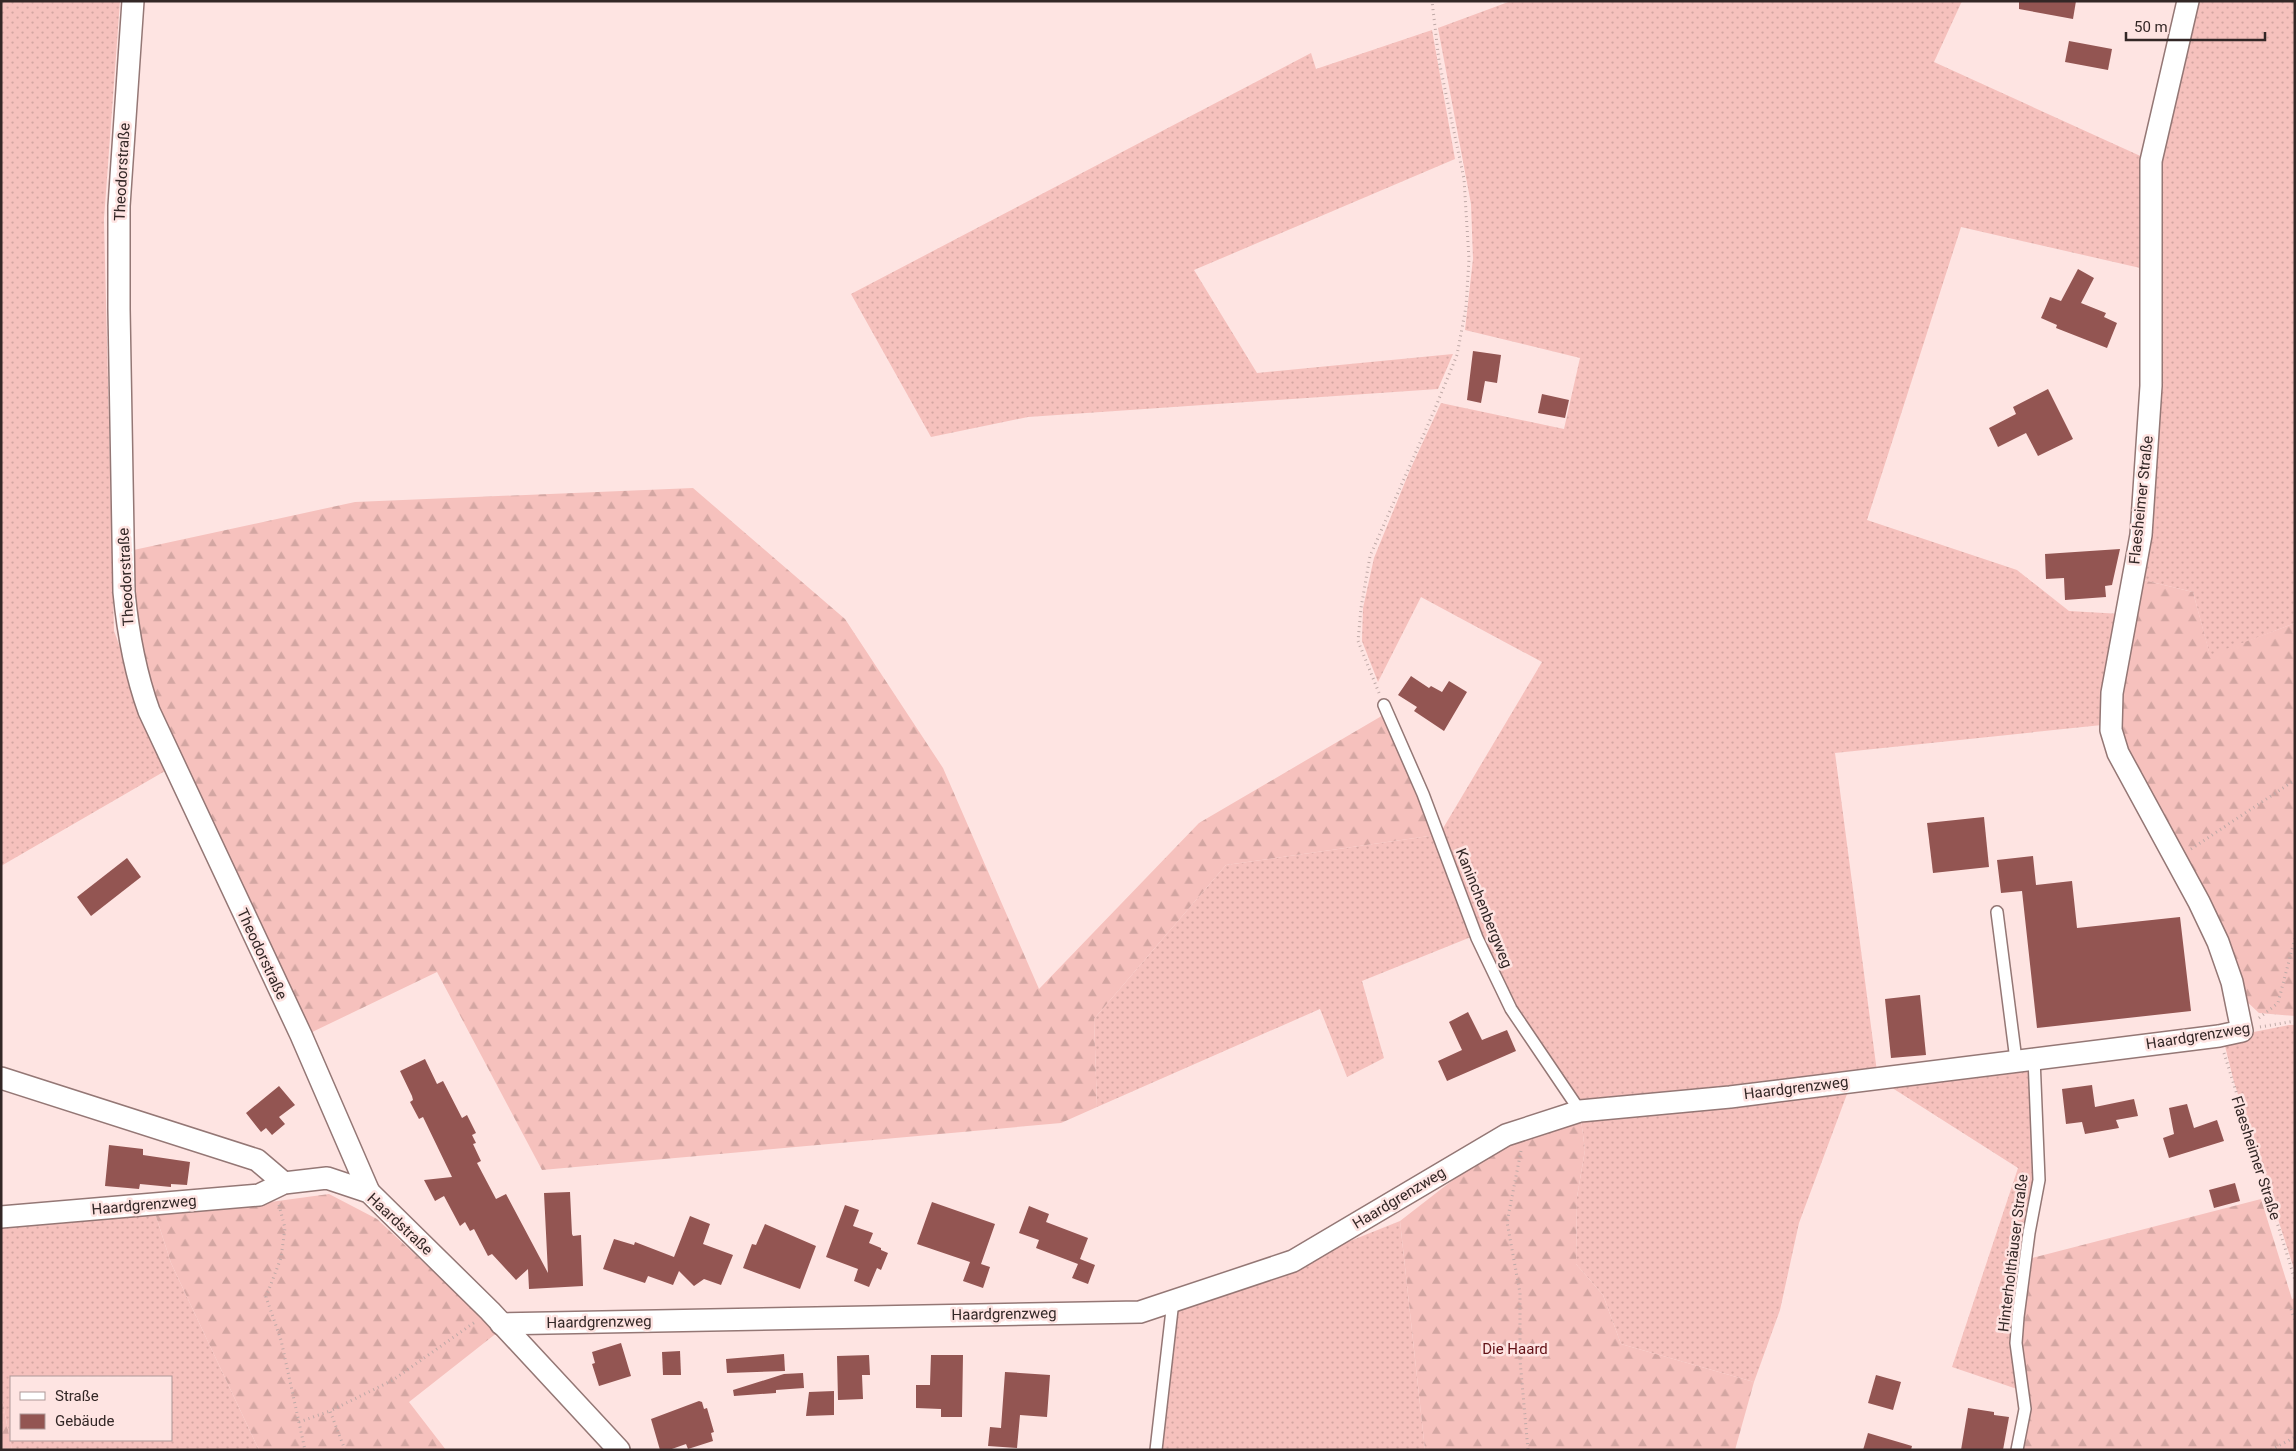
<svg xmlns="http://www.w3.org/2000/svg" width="2296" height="1451" viewBox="0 0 2296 1451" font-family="Roboto,sans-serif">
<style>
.grass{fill:url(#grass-dots);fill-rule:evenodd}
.forest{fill:url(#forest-firs)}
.building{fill:#935552}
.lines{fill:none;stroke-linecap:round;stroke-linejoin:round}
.service-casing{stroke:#947775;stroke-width:14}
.minor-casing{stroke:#947775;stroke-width:24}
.path{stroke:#bfa9a7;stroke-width:3;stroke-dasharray:1 4;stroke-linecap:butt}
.service{stroke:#fff;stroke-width:11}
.minor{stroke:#fff;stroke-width:21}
.labels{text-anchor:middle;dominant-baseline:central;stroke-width:5;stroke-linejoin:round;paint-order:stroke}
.street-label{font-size:15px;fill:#332726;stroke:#fee4e2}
.park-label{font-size:15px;fill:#621116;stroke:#fee4e2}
</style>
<defs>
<pattern id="grass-dots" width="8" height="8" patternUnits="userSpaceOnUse" patternTransform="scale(1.25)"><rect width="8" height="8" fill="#f6c1bd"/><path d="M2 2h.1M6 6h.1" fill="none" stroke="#d3a6a2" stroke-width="1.8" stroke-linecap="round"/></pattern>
<pattern id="forest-firs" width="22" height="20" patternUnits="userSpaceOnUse" patternTransform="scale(1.25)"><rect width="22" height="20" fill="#f6c1bd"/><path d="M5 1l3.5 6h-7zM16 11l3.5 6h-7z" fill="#d3a6a2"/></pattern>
</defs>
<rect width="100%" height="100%" fill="#fee4e2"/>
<!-- grass -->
<g class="grass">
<polygon points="1,1 120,1 104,219 114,631 165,771 1,866"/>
<polygon points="1511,1 1962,1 1934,62 2147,159 2149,270 1961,227 1867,520 2017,570 2069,611 2122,614 2102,725 1835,753 1877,1072 1581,1108 1515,1008 1482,937 1442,830 1542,662 1421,597 1378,682 1362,641 1363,608 1374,558 1410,470 1441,403 1564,429 1580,358 1465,330 1473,259 1471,204 1438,28"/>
<polygon points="2191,1 2295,1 2295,623 2210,656 2193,592 2135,578 2155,162"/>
<polygon points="1432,30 1455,159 1194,270 1257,373 1453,354 1438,389 1028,417 931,437 851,294 1311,53 1316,69"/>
<polygon points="1436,835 1471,937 1362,981 1384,1058 1347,1077 1320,1009 1097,1107 1094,1019 1226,865"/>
<polygon points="2289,1025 2295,1025 2295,1272 2234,1082 2223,1038"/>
<polygon points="2029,1065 2034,1180 2020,1390 1952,1367 2018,1168 1886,1084"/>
<polygon points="1850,1086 1799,1223 1780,1310 1754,1382 1621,1344 1603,1295 1576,1264 1577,1197 1585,1150 1580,1112"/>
<path d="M154,1210L171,1263L259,1450H12L1,1394V1223ZM11,1377H171V1440H11Z"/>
<polygon points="1400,1221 1425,1450 1159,1450 1175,1305 1295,1263"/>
</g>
<!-- forest -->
<g class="forest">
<polygon points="693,488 845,619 943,768 1039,989 1199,823 1385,714 1436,835 1226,865 1094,1019 1097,1107 1061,1123 542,1170 437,972 306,1035 154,711 130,591 129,551 355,502"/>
<polygon points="2135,578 2193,592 2210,655 2295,623 2295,1016 2259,1013 2243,998 2118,748 2113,691"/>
<polygon points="1580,1112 1585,1150 1577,1197 1576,1264 1603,1295 1621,1344 1754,1382 1735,1450 1425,1450 1400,1221 1507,1138"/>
<polygon points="329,1194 377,1219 498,1332 409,1402 446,1450 259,1450 171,1263 154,1210 263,1203"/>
<polygon points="2261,1199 2292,1299 2295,1298 2295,1450 2019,1450 2019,1343 2028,1259"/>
<polygon points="1,1394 12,1450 1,1450"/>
</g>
<!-- building -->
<g class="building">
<polygon points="2019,1 2076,1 2073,19 2019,9"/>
<polygon points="2069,41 2112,49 2108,70 2065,62"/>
<polygon points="2078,269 2094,278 2081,303 2106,313 2104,317 2117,323 2107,348 2056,328 2057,325 2041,318 2050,297 2061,301"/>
<polygon points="1473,351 1501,355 1497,383 1485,381 1481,403 1467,400"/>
<polygon points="2048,389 2073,439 2038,456 2026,433 1998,447 1989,428 2016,414 2013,407"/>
<polygon points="1542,394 1569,400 1565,418 1538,413"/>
<polygon points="2120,549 2112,585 2105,586 2106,597 2065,600 2064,578 2046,579 2045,554"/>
<polygon points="1411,676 1429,688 1431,686 1442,692 1449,681 1467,692 1444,731 1414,711 1417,707 1398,695"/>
<polygon points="1984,817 1989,867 1933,873 1927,823"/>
<polygon points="2033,856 2036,885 2072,881 2077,928 2180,917 2191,1011 2037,1028 2022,891 2001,893 1997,860"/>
<polygon points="127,858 141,877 91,916 77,897"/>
<polygon points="1920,995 1926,1055 1891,1058 1885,999"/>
<polygon points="1468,1012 1482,1040 1507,1030 1516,1051 1447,1081 1438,1061 1462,1050 1449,1022"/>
<polygon points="425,1059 437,1084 443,1081 462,1118 467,1115 476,1133 472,1135 476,1143 473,1144 481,1161 477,1163 496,1199 506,1194 548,1273 544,1193 570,1192 572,1234 573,1236 581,1235 583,1286 529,1289 528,1269 516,1280 492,1254 488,1256 474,1229 470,1231 465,1222 460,1226 444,1196 435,1201 424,1180 452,1177 423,1117 419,1119 410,1102 413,1100 412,1096 400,1071"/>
<polygon points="2092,1085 2095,1107 2134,1099 2138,1116 2116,1120 2119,1128 2085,1134 2082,1122 2066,1124 2062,1089"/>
<polygon points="279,1086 295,1105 279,1117 285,1124 272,1135 266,1128 261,1132 246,1113"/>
<polygon points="2187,1104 2194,1128 2217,1120 2224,1141 2169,1158 2163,1138 2174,1134 2169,1108"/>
<polygon points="109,1145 143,1149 143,1155 190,1162 187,1185 171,1184 171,1187 140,1184 139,1189 105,1186"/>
<polygon points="2235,1183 2240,1201 2214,1208 2209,1190"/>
<polygon points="932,1202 995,1224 981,1264 990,1267 983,1288 963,1281 970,1262 917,1244"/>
<polygon points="845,1205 859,1210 853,1226 873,1233 869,1243 881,1248 881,1250 888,1253 881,1270 877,1268 869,1287 854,1281 858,1269 826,1257"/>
<polygon points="1029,1206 1049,1214 1046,1222 1088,1238 1080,1259 1095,1265 1088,1284 1072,1278 1078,1264 1036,1248 1039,1240 1019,1233"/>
<polygon points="690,1216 710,1224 703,1244 733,1255 721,1285 704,1279 694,1286 679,1271 673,1285 648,1276 645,1283 603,1269 614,1239 634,1245 635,1242 674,1257"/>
<polygon points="765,1224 816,1246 800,1289 743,1268 752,1244 756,1245"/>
<polygon points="621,1343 631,1376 599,1386 592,1364 595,1363 592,1352"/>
<polygon points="680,1351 681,1375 663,1375 662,1352"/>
<polygon points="784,1354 785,1371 727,1373 726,1359"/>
<polygon points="869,1355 870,1375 862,1375 863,1399 838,1400 837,1356"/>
<polygon points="931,1355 963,1355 962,1417 941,1417 941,1409 916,1408 916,1385 930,1385"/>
<polygon points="1005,1372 1050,1375 1047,1417 1020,1415 1017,1448 988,1446 990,1427 1001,1428"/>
<polygon points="803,1373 804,1388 776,1390 776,1393 734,1396 733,1390 784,1374"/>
<polygon points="1876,1375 1901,1382 1893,1410 1868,1403"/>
<polygon points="834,1391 834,1415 806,1416 809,1392"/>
<polygon points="699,1401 702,1402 704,1409 707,1408 714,1432 711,1433 713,1441 688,1449 686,1444 669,1450 660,1450 651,1419"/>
<polygon points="1968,1408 1994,1412 1994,1415 2009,1417 2003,1450 1961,1450"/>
<polygon points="1868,1433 1912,1446 1911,1450 1863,1450"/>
</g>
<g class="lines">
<!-- service casing -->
<g class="service-casing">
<g id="service">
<polyline points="1384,705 1423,794 1477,938 1511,1009 1580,1111"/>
<polyline points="1997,912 2016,1060"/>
<polyline points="1156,1450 1173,1301"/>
<polyline points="2017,1450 2025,1409 2016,1343 2018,1317 2029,1233 2039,1180 2034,1058"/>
</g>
</g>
<!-- minor casing -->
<g class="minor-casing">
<g id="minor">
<path d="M133,1L119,206V309L124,592C128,633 135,672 149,711L301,1035L369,1192"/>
<polyline points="1,1078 257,1160 284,1183"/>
<polyline points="1,1217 259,1195 284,1183 327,1178 369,1192 490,1311 619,1450"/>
<polyline points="501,1324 1140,1312 1293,1261 1506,1135 1580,1111 1730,1097 2219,1036 2242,1031 2232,982 2218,942 2199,902 2118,753 2111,730 2112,693 2141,535 2151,386 2151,161 2188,1"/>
</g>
</g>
<!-- path -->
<g class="path">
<polyline points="1379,693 1358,641 1361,608 1370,556 1434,411 1457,355 1466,307 1469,259 1464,179 1439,61 1432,1"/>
<polyline points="2191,849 2295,780"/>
<polyline points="2259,1018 2278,1003 2295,938"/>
<polyline points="2260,1027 2295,1021"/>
<polyline points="2224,1053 2295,1280"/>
<polyline points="1521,1151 1507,1222 1520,1293 1520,1360 1528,1450"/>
<polyline points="279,1205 285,1228 281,1258 266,1297 281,1340 305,1450"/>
<polyline points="2291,1309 2295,1321"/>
<polyline points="299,1422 330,1411"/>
<polyline points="345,1450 330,1411 393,1380 475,1322"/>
<polyline points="2271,1450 2295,1437"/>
</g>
<!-- service -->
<use href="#service" class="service"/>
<!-- minor -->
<use href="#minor" class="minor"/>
</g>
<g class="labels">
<!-- street labels -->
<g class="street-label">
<text transform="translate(122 172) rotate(-87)">Theodorstraße</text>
<text transform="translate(2141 500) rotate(-84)">Flaesheimer Straße</text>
<text transform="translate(126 577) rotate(-93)">Theodorstraße</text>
<text transform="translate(1484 908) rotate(68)">Kaninchenbergweg</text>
<text transform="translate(262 954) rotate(65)">Theodorstraße</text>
<text transform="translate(2198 1036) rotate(-9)">Haardgrenzweg</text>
<text transform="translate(1796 1088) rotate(-7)">Haardgrenzweg</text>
<text transform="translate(2256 1158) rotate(72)">Flaesheimer Straße</text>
<text transform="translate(1399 1198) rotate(-31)">Haardgrenzweg</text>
<text transform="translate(144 1205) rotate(-5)">Haardgrenzweg</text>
<text transform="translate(400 1224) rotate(43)">Haardstraße</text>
<text transform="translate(2013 1253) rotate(-83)">Hinterholthäuser Straße</text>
<text transform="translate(1004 1314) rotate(-1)">Haardgrenzweg</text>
<text transform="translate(599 1322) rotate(-1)">Haardgrenzweg</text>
</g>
<!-- park labels -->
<g class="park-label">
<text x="1515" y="1349">Die Haard</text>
</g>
</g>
<!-- border -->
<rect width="2296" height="1451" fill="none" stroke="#332726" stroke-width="5"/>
<!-- legend -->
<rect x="10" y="1376" width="162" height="65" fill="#fee4e2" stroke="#ad9897"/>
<rect x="20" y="1392" width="25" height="8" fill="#ffffff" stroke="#ad9897"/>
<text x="55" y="1401" font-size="15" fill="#332726">Straße</text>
<rect x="20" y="1414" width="25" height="15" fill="#935552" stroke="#ad9897"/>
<text x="55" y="1426" font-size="15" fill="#332726">Gebäude</text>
<!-- scale -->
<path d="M2126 32v8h139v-8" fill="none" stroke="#332726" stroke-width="2.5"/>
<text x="2134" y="32" font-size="15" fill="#332726" stroke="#fee4e2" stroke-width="4" paint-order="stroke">50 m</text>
</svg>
